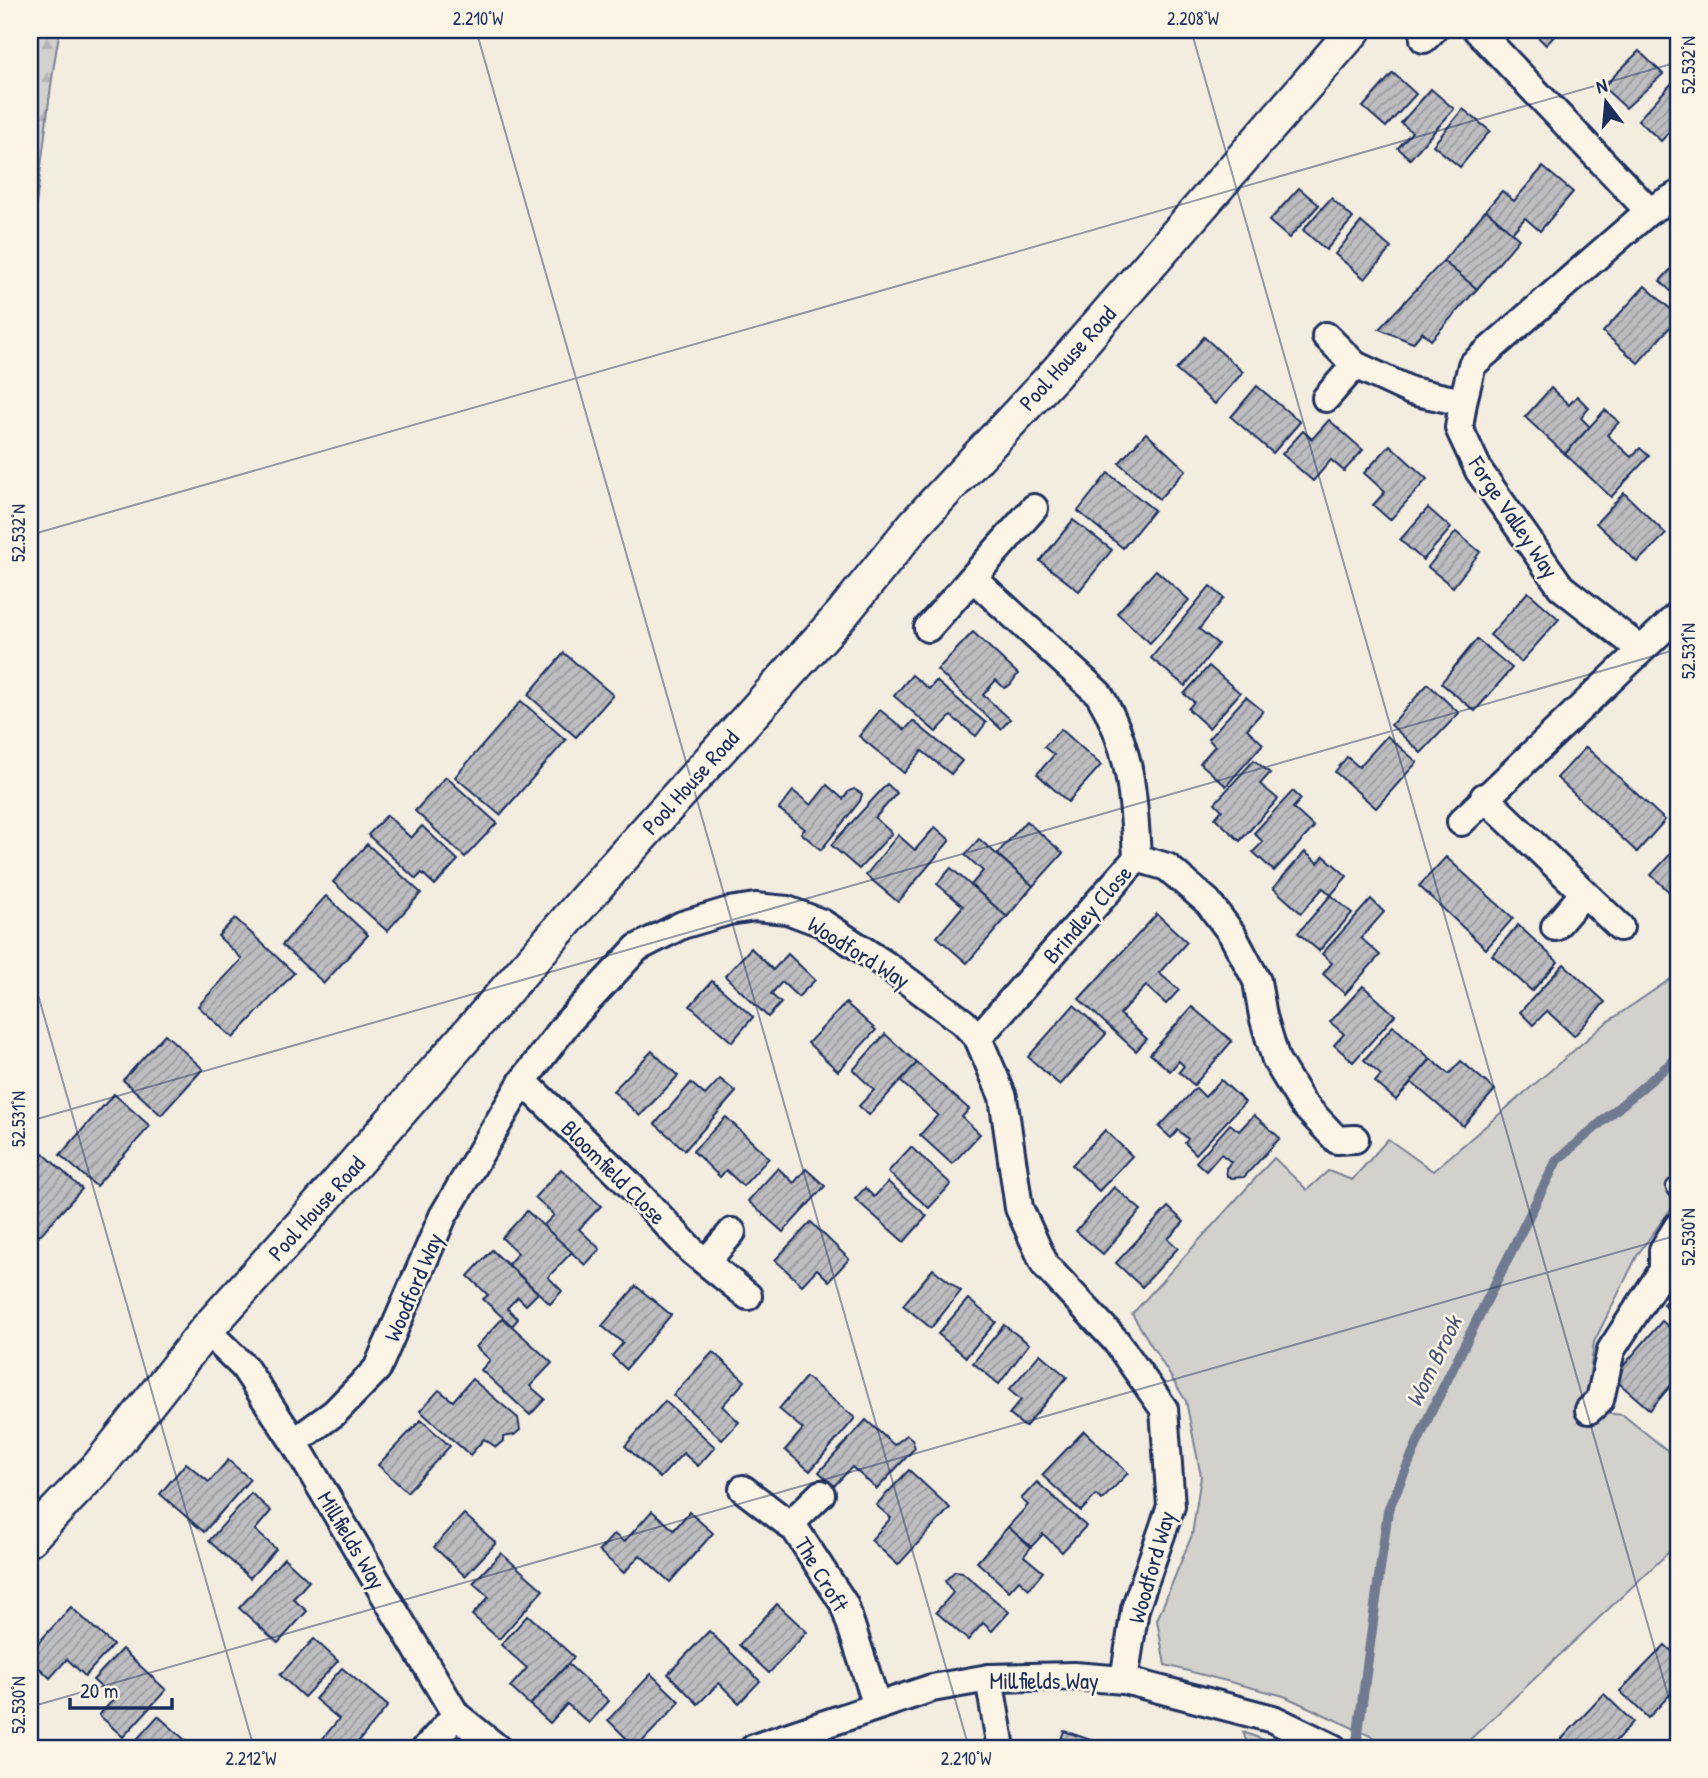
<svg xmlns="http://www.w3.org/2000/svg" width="1708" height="1778" viewBox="0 0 1708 1778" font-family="'Patrick Hand',sans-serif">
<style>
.forest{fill:url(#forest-firs);stroke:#778095;stroke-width:2}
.park{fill:#d3d1cc;stroke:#778095;stroke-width:2}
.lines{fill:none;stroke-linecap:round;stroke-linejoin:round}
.stream{stroke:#707a91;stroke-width:10}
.building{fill:url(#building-hatch);stroke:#1b2f5e;stroke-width:2}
.service-casing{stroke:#1b2f5e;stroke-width:19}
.minor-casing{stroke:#1b2f5e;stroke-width:32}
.tertiary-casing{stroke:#1b2f5e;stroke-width:38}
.service{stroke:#fcf5e5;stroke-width:14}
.minor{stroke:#fcf5e5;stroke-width:26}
.tertiary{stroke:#fcf5e5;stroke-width:33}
.ticks{fill:none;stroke:#1b2f5e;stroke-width:2;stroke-opacity:0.45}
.labels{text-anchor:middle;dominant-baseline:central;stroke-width:5;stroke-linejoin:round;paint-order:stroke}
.street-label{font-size:23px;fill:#1b2f5e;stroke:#fcf5e5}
.water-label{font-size:24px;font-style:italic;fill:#465478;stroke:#fcf5e5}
.neatline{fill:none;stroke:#1b2f5e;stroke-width:2.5}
.ticks-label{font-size:18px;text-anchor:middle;fill:#1b2f5e}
</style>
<defs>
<pattern id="forest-firs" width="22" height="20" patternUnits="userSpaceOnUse" patternTransform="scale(1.75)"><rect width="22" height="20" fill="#d3d1cc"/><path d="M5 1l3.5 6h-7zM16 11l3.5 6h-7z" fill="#b5b4b2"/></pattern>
<pattern id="building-hatch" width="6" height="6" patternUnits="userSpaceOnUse" patternTransform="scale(1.75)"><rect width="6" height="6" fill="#bebec0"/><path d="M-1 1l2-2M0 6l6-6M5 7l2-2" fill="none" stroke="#9a9b9f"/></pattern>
</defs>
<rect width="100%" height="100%" fill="#f3ede0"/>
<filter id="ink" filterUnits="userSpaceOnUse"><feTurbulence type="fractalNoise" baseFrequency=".0143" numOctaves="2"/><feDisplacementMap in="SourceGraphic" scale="14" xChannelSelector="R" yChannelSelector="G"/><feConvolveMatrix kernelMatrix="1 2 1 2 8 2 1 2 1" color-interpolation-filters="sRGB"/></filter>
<g filter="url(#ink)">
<!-- forest -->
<g class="forest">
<path d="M30,30H60C46,99 44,169 30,238Z"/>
<polygon points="1243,1732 1286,1748 1249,1748"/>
</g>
<!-- park -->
<polygon class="park" points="1678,974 1678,1199 1638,1254 1594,1342 1585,1411 1623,1415 1678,1459 1678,1559 1669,1552 1461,1748 1396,1748 1284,1696 1165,1665 1157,1620 1192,1535 1201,1476 1186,1401 1132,1314 1274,1158 1307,1190 1328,1171 1352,1180 1388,1139 1433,1171 1606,1023"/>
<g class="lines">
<!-- stream -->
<polyline class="stream" points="1356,1748 1388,1510 1430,1414 1557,1160 1678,1057"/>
</g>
<!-- building -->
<g class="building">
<polygon points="1531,30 1560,30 1546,45"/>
<polygon points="1639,51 1663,74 1626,108 1603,87"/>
<polygon points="1393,73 1416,94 1386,127 1363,107"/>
<polygon points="1672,83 1678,89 1678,123 1661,141 1638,120"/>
<polygon points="1431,89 1454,109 1410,159 1398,148 1412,132 1401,123"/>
<polygon points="1463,109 1490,131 1460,167 1433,145"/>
<polygon points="1543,167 1573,192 1540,231 1525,218 1512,233 1486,210 1502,191 1514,201"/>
<polygon points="1299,188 1319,205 1289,238 1269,221"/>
<polygon points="1331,198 1353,218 1326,250 1303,230"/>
<polygon points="1486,210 1519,239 1477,289 1443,261"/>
<polygon points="1361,222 1391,248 1365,279 1335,254"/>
<polygon points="1443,261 1477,289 1431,340 1422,332 1413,343 1379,329"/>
<polygon points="1678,261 1678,298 1660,281"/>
<polygon points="1645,286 1678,316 1678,318 1638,363 1603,332"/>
<polygon points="1204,337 1243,372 1215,404 1176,370"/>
<polygon points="1257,386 1300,422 1273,453 1231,417"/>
<polygon points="1551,388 1569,405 1577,396 1589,408 1581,418 1590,427 1565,454 1525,417"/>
<polygon points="1605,410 1619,422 1607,435 1631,457 1640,448 1649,456 1611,497 1565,454"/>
<polygon points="1329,420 1363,450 1344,471 1331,460 1313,481 1282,454 1303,431 1312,439"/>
<polygon points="1146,433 1186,470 1159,499 1119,463"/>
<polygon points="1390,445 1427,479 1390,520 1373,505 1385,492 1364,473"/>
<polygon points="1108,473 1154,510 1123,548 1078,511"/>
<polygon points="1624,493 1666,534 1637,562 1596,523"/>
<polygon points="1428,508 1451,528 1423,560 1400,540"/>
<polygon points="1073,520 1112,550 1079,591 1040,561"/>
<polygon points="1456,532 1480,552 1453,587 1428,567"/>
<polygon points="1156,570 1189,600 1150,643 1117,613"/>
<polygon points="1210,586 1224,598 1199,629 1218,644 1185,686 1151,658"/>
<polygon points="1528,592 1559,619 1521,662 1490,635"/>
<polygon points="973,632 1018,674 1010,685 1004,688 996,680 983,695 1010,719 1001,729 937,670"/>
<polygon points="1477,639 1512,668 1475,711 1441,683"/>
<polygon points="564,653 613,695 576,737 528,695"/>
<polygon points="1209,666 1240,693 1209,728 1188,709 1194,702 1184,694"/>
<polygon points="912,675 929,689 936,681 986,723 976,736 951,716 936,732 894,696"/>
<polygon points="1428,684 1459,713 1421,753 1391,725"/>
<polygon points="1246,697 1263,711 1247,729 1263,744 1226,786 1200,763 1215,746 1208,739"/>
<polygon points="521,701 566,740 500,815 455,777"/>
<polygon points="880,710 905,730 913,721 962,761 951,774 922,751 904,773 859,736"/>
<polygon points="1061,729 1101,765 1068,802 1037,774 1054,755 1044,747"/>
<polygon points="1387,736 1417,762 1376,808 1335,772 1347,757 1359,767"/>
<polygon points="1586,747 1665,820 1637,852 1557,778"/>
<polygon points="1254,760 1270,773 1260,784 1278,799 1240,841 1215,818 1222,810 1215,803"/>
<polygon points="446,777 497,823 465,857 415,811"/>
<polygon points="887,784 897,793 875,818 892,833 859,869 831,845"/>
<polygon points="827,785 843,799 849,791 854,789 862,794 860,801 821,850 801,833 805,829 779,809 793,791 811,805"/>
<polygon points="1293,791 1301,799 1293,808 1314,827 1274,871 1253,852 1263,842 1254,833"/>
<polygon points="387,815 411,838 422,826 458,860 435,885 422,873 416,879 368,835"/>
<polygon points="1026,821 1063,853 1033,886 997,854"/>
<polygon points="935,827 950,840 898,902 866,875 898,835 915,850"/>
<polygon points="979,839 1033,886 1007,917 971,885 983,871 965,855"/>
<polygon points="367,844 421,893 387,931 333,882"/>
<polygon points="1678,846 1678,900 1651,875"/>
<polygon points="1305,852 1318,863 1324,856 1347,876 1331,895 1323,888 1301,913 1273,888"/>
<polygon points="1446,857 1513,918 1486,949 1419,886"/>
<polygon points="951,868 1007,917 967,963 937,937 963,906 937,884"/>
<polygon points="1331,895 1352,913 1319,951 1298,933"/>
<polygon points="326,896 368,935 324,983 282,945"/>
<polygon points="1371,899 1384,912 1361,938 1380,955 1345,994 1323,974 1332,963 1322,954"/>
<polygon points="1157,914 1187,942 1159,973 1179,990 1166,1004 1146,986 1120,1014 1147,1039 1136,1051 1079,999"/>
<polygon points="235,918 294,973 233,1038 198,1006 242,959 218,936"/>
<polygon points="1518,925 1558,962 1532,991 1492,955"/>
<polygon points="751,948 773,970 788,954 815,980 798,997 782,982 771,994 781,1003 768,1017 725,976"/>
<polygon points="1564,964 1605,1002 1574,1036 1547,1011 1533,1025 1520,1012"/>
<polygon points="712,981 753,1017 732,1042 690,1006"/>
<polygon points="1363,986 1395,1015 1353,1062 1334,1045 1344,1034 1330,1022"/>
<polygon points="846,1003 876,1030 838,1071 808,1043"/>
<polygon points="1074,1005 1106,1034 1060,1085 1028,1057"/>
<polygon points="1192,1007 1232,1041 1194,1085 1179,1072 1184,1066 1179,1061 1170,1071 1150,1054"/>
<polygon points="1393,1026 1431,1059 1396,1100 1375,1082 1381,1075 1364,1060"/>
<polygon points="165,1034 203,1069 161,1115 123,1080"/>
<polygon points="885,1034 917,1063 869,1115 859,1106 874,1090 853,1070"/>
<polygon points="652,1051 678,1076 640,1116 613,1091"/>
<polygon points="1431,1059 1449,1074 1461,1061 1495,1090 1463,1126 1411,1082"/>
<polygon points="917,1063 969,1109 962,1117 980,1134 952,1164 920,1135 938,1115 900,1081"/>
<polygon points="720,1079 736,1092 685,1150 655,1124 691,1083 705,1095"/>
<polygon points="1221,1080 1245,1102 1196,1154 1185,1143 1188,1139 1178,1130 1171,1138 1159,1127 1196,1088 1205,1097"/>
<polygon points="114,1094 150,1126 96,1186 60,1155"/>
<polygon points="1254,1115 1280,1138 1244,1177 1232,1178 1227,1176 1226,1168 1231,1162 1221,1154 1206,1171 1196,1162 1230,1124 1239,1131"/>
<polygon points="726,1117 769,1158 743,1186 726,1170 720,1177 693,1151"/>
<polygon points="1105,1130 1132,1156 1099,1191 1072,1165"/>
<polygon points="911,1147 951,1184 929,1208 888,1172"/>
<polygon points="43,1153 82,1189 30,1246 30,1166"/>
<polygon points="778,1168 794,1183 806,1169 825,1186 783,1232 748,1201"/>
<polygon points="561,1169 601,1206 579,1229 600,1249 585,1265 543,1226 554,1215 535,1197"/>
<polygon points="888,1182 927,1216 904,1242 855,1199 865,1188 874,1197"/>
<polygon points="1114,1187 1141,1210 1103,1254 1076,1231"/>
<polygon points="1168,1207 1184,1222 1168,1239 1178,1248 1142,1287 1116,1263"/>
<polygon points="527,1211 572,1252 548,1277 562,1291 550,1304 508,1264 518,1253 502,1238"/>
<polygon points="811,1222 849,1259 829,1281 817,1269 802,1285 775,1260"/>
<polygon points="492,1250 538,1293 526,1305 518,1297 507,1308 518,1319 512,1326 483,1299 488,1295 468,1276"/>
<polygon points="933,1269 961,1291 931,1328 903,1305"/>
<polygon points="636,1286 671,1315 626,1369 612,1356 623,1343 602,1326"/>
<polygon points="1678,1289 1678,1319 1663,1304"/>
<polygon points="968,1299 996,1322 966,1357 938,1334"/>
<polygon points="503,1318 552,1363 530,1386 545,1399 530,1415 481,1370 490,1360 476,1347"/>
<polygon points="1662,1321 1678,1335 1678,1377 1650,1410 1613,1378"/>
<polygon points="1004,1325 1029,1344 999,1384 973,1363"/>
<polygon points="713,1352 745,1381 722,1406 739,1422 722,1440 673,1395"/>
<polygon points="1040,1354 1067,1377 1025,1427 1009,1414 1021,1400 1009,1390"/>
<polygon points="806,1377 855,1418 810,1471 785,1450 803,1429 779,1409"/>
<polygon points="472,1379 518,1418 520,1430 514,1435 503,1437 503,1441 496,1447 484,1439 470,1455 420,1411 439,1390 453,1401"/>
<polygon points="665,1401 715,1447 698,1466 683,1453 660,1478 625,1446"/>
<polygon points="421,1420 450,1446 407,1492 378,1465"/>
<polygon points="866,1420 894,1445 907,1435 912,1439 915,1448 877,1489 852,1467 834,1486 819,1472"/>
<polygon points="1084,1431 1128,1473 1102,1500 1096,1495 1081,1511 1042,1475"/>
<polygon points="228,1460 250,1479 204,1532 160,1494 186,1463 209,1482"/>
<polygon points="909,1470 950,1508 898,1565 871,1540 891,1518 876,1505"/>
<polygon points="1037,1482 1086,1526 1062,1552 1043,1534 1031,1547 1008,1527 1028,1505 1021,1499"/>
<polygon points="251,1493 271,1511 255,1530 276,1549 250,1578 209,1541"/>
<polygon points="652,1511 674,1530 689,1512 713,1533 670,1582 640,1555 624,1573 599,1551 614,1534 624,1542"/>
<polygon points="464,1514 496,1543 465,1576 434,1547"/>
<polygon points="1008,1527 1031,1547 1024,1556 1043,1572 1029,1589 1019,1580 1009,1591 977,1562"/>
<polygon points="501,1553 543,1590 499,1639 472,1615 489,1597 473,1583"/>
<polygon points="284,1558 309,1581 293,1599 307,1611 278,1643 239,1608"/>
<polygon points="955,1571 962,1572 1009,1612 992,1631 983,1623 968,1640 936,1612 953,1593 945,1581"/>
<polygon points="777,1604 807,1632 769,1673 739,1645"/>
<polygon points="71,1607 113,1645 85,1676 67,1659 50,1678 30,1659 30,1652"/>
<polygon points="528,1615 574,1657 530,1705 510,1687 527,1668 501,1645"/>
<polygon points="709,1631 760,1681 739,1703 719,1683 698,1704 668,1674"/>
<polygon points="314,1639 338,1661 304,1697 280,1675"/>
<polygon points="1665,1645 1678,1657 1678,1686 1648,1718 1620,1691"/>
<polygon points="122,1649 166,1690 123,1737 99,1715 114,1699 93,1680"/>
<polygon points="568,1664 609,1701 589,1723 567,1704 550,1723 530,1705"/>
<polygon points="342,1668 388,1706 353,1748 315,1748 339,1719 315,1699"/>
<polygon points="651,1674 680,1702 636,1748 608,1720"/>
<polygon points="1604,1694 1633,1722 1609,1748 1562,1748 1557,1744"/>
<polygon points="158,1716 194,1748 129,1748"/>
<polygon points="1064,1731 1114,1748 1058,1748"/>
</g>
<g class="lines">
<!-- service casing -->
<g class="service-casing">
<polyline id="service" points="1674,1187 1678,1192"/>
</g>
<!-- minor casing -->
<g class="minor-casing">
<g id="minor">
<polyline points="1477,30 1649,211"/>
<polyline points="1424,39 1433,30"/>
<polyline points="1326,336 1355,365 1411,391 1463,402"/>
<polyline points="1326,398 1355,365"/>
<path d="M973,578L1099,694C1131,747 1134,797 1137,858L978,1038"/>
<polyline points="928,628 1034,508"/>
<polyline points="1640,649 1561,587 1479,471 1459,428 1463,402 1472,365 1649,211 1678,195"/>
<polyline points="1484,797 1620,927"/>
<polyline points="1461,822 1678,615"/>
<polyline points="1137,858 1167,867 1208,902 1232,934 1257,981 1263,1016 1276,1060 1302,1103 1337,1140 1355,1139"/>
<polyline points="1555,927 1584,893"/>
<polyline points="523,1081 625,1180 692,1251 748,1296"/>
<polyline points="706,1262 732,1232"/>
<polyline points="206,1330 244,1367 294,1442 456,1715 497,1748"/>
<polyline points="1589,1410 1600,1400 1611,1350 1663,1270 1663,1250 1678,1226"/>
<polyline points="294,1442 334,1413 377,1369 443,1216 523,1081 567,1023 637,948 682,925 729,911 755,907 787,910 822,923 886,965 963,1022 978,1038 1003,1097 1019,1208 1045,1265 1116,1341 1164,1409 1171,1506 1135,1609 1124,1680"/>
<polyline points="743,1489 795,1529 844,1604 877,1706"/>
<polyline points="789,1525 821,1494"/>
<polyline points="989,1678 1001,1748"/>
<polyline points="426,1748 456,1715"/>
<polyline points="754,1748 932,1688 989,1678 1074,1676 1124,1680 1273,1719 1333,1748"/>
</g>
</g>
<!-- tertiary casing -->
<g class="tertiary-casing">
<polyline id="tertiary" points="30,1538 98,1467 206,1330 303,1223 610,871 843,613 915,524 1055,374 1354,30"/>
</g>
<!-- service -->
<use href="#service" class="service"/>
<!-- minor -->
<use href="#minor" class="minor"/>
<!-- tertiary -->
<use href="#tertiary" class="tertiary"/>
</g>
</g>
<!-- ticks -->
<path class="ticks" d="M476,30L969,1748M1191,30L1678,1730M30,535L1678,62M30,967L254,1748M30,1121L1678,649M30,1707L1678,1235"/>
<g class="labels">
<!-- street labels -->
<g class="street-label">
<text transform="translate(1067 358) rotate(-48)">Pool House Road</text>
<text transform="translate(1514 517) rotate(56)">Forge Valley Way</text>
<text transform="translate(690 782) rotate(-48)">Pool House Road</text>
<text transform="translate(1087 914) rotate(-49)">Brindley Close</text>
<text transform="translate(859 952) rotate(32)">Woodford Way</text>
<text transform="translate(614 1172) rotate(45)">Bloomfield Close</text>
<text transform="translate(316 1208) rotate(-48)">Pool House Road</text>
<text transform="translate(413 1287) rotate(-67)">Woodford Way</text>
<text transform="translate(352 1540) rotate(59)">Millfields Way</text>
<text transform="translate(1151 1567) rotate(-74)">Woodford Way</text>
<text transform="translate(822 1574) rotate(59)">The Croft</text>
<text x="1044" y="1680">Millfields Way</text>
</g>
<!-- water labels -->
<g class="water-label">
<text transform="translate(1433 1361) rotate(-64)">Wom Brook</text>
</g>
</g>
<!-- margin -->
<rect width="1708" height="1778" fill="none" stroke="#fcf5e5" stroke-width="77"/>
<!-- north arrow -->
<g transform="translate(1606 102) rotate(344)" stroke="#fcf5e5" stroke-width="5" paint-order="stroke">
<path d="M0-5L12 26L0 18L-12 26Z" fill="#1b2f5e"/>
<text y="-10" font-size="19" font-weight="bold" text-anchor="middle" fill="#1b2f5e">N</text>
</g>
<!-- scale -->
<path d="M70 1698v10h102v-10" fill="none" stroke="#1b2f5e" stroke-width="3.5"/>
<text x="80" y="1698" font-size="21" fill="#1b2f5e" stroke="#fcf5e5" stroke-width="5" paint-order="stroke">20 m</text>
<rect x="38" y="38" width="1632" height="1702" class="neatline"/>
<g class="ticks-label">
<text x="478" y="25">2.210°W</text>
<text x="1193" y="25">2.208°W</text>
<text transform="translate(1689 65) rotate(-90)" y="6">52.532°N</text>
<text transform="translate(19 533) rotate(-90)" y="6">52.532°N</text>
<text transform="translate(1689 651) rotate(-90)" y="6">52.531°N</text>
<text transform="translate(19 1119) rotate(-90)" y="6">52.531°N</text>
<text transform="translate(1689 1237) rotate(-90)" y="6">52.530°N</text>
<text transform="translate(19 1705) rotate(-90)" y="6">52.530°N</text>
<text x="251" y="1765">2.212°W</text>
<text x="966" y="1765">2.210°W</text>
</g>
</svg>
